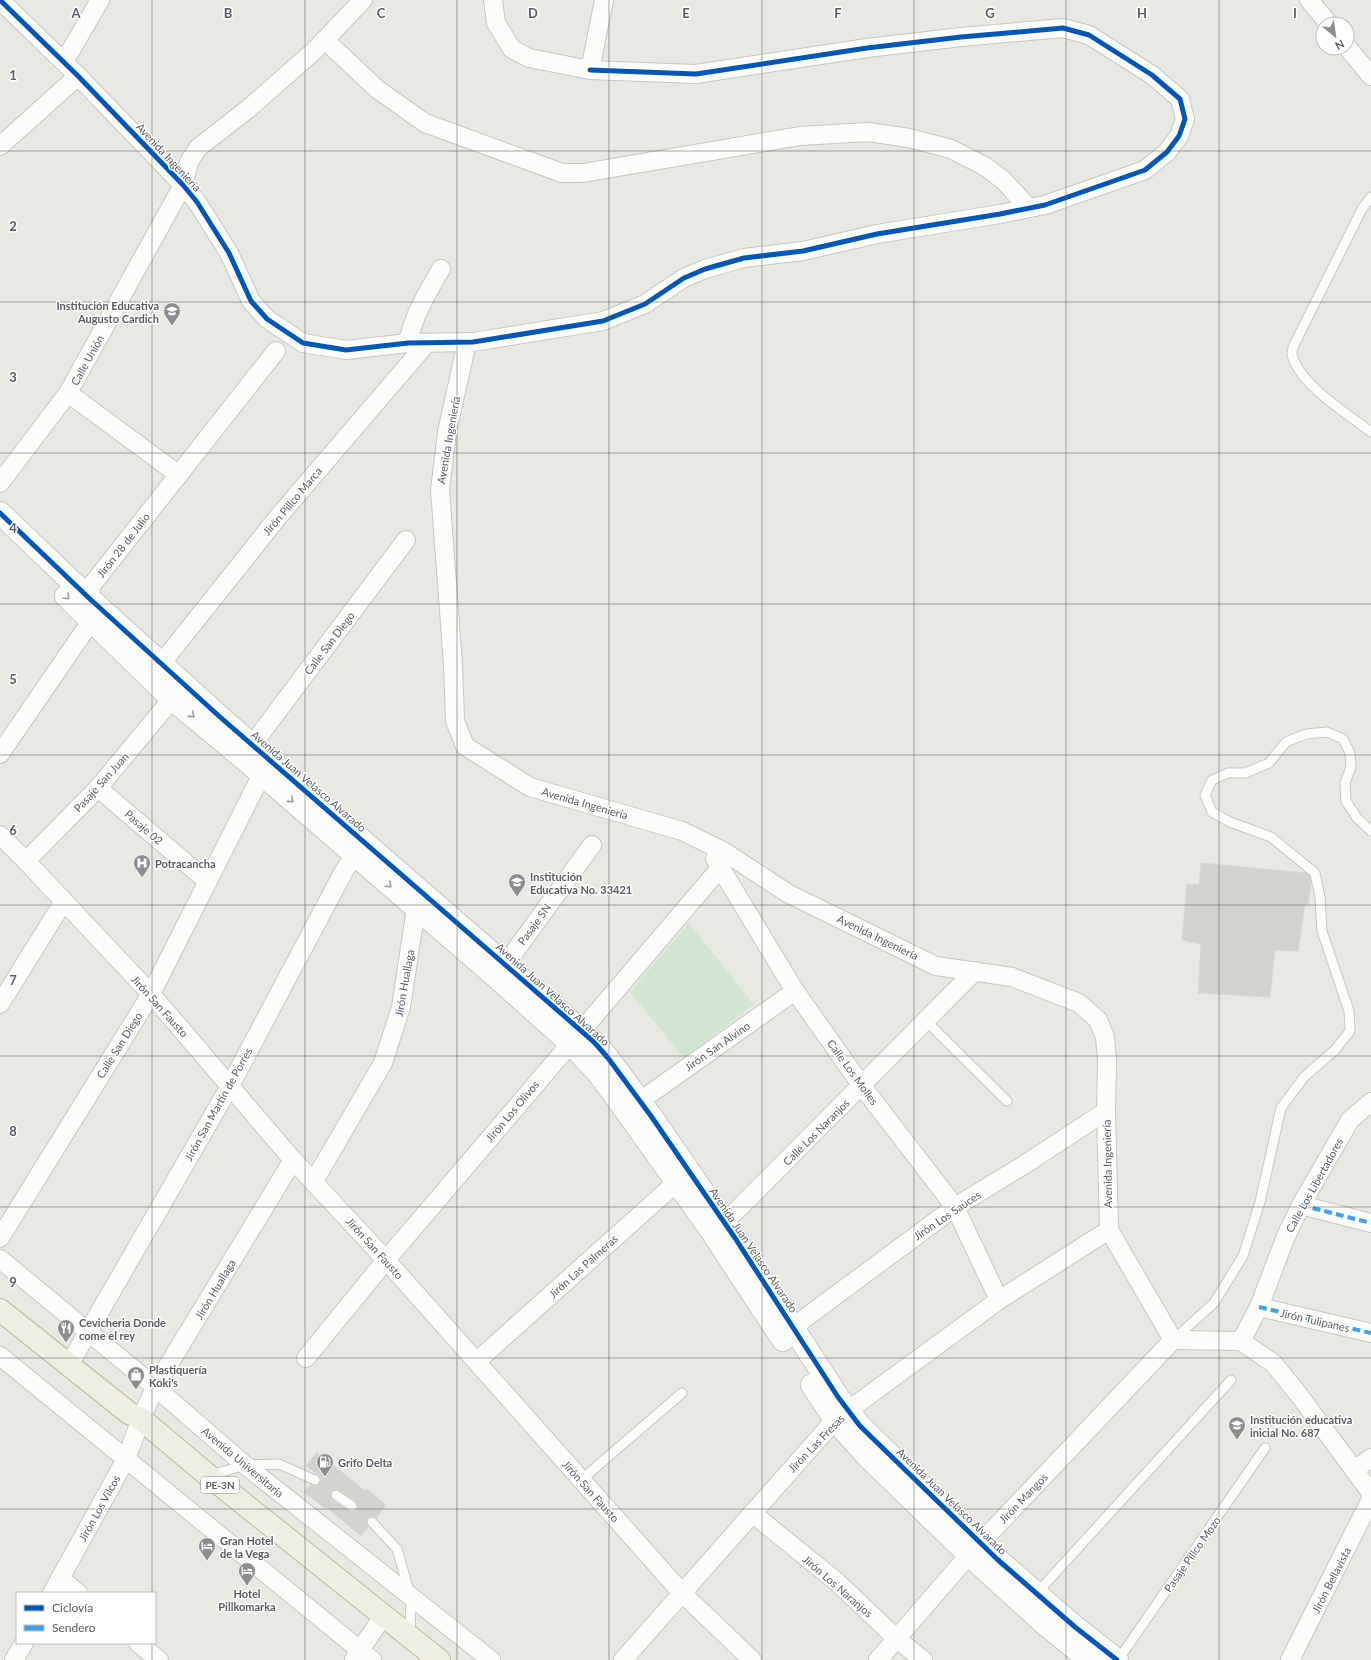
<svg xmlns="http://www.w3.org/2000/svg" width="1371" height="1660" viewBox="0 0 1371 1660" font-family="Lato,sans-serif">
<style>
.green{fill:#d2e5d3}
.building{fill:#d3d2ce;stroke:#d8d8d2;fill-rule:evenodd}
.lines{fill:none;stroke-linecap:round;stroke-linejoin:round}
.service-casing{stroke:#c6c6c4;stroke-width:11}
.minor-casing{stroke:#c6c6c4;stroke-width:20}
.tertiary-casing{stroke:#c6c6c4;stroke-width:24}
.trunk-casing{stroke:#bdb994;stroke-width:24}
.service{stroke:#fcfcfb;stroke-width:9}
.minor{stroke:#fcfcfb;stroke-width:18}
.tertiary{stroke:#fcfcfb;stroke-width:22}
.trunk{stroke:#eeeee3;stroke-width:22}
.quiet{stroke:#42a1e6;stroke-width:4;stroke-dasharray:8 4;stroke-linecap:butt}
.cycleway-casing{stroke:#fff;stroke-width:8}
.cycleway{stroke:#0057b8;stroke-width:5}
.oneway{stroke:#9b9c9f}
.grid{fill:none;stroke:#5a5c61;stroke-width:1;stroke-opacity:0.55}
.labels{text-anchor:middle;dominant-baseline:central;stroke-width:3;stroke-linejoin:round;paint-order:stroke}
.shield{fill:#fff;stroke:#8c8d90;stroke-width:1}
.shield-label{font-size:10px;font-weight:bold;fill:#5a5c61}
.street-label{font-size:11px;fill:#5a5c61;stroke:#fff}
.poi-label{font-size:11px;font-weight:bold;fill:#5a5c61;stroke:#fff;text-anchor:start}
.grid-label{font-size:13px;text-anchor:middle;font-weight:bold;fill:#5a5c61;stroke:#fff;stroke-width:3;stroke-linejoin:round;paint-order:stroke}
</style>
<rect width="100%" height="100%" fill="#e9e9e3"/>
<!-- green -->
<polygon class="green" points="689,923 754,1005 684,1058 630,992"/>
<!-- building -->
<g class="building">
<polygon points="1201,863 1306,873 1310,876 1311,883 1308,904 1305,904 1298,951 1275,950 1270,997 1198,993 1201,944 1182,940 1187,884 1199,885"/>
<path d="M317,1452L365,1491L367,1489L386,1505L376,1518L371,1516L368,1518L366,1523L368,1527L361,1536L326,1507L325,1508L304,1492L310,1485L316,1486L321,1482L320,1476L306,1466ZM337,1489L356,1501L358,1506L357,1510L354,1512L349,1511L332,1500L330,1497L331,1492Z"/>
</g>
<g class="lines">
<!-- service casing -->
<g class="service-casing">
<g id="service">
<path d="M1371,197L1362,209L1298,337C1296,342 1291,349 1292,354C1298,384 1348,414 1371,432"/>
<polyline points="926,1021 1007,1101"/>
<polyline points="1174,1339 1214,1303 1243,1256 1260,1202 1281,1108 1304,1077 1335,1050 1350,1031 1349,1011 1322,931 1320,897 1315,873 1271,837 1230,822 1212,812 1205,795 1212,780 1228,773 1245,773 1269,763 1286,742 1306,734 1327,732 1343,739 1350,753 1351,767 1345,783 1346,801 1357,818 1371,831"/>
<polyline points="211,1475 245,1465 279,1464 315,1480"/>
<polyline points="581,1480 682,1393"/>
<polyline points="336,1495 352,1506"/>
<polyline points="372,1522 397,1549 411,1598 410,1634"/>
<polyline points="1037,1593 1231,1380"/>
<polyline points="1118,1660 1265,1448"/>
</g>
</g>
<!-- minor casing -->
<g class="minor-casing">
<g id="minor">
<polyline points="0,0 78,76 183,185 197,202 229,253 251,301 267,319 303,343 346,350 408,343 473,342 603,321 645,304 684,278 705,269 744,258 803,251 877,234 1000,214 1045,205 1145,170 1167,152 1179,136 1185,119 1180,99 1152,75 1089,35 1063,28 961,37 867,48 696,74 590,70"/>
<polyline points="493,0 496,23 512,49 529,58 590,70 604,0"/>
<polyline points="1309,0 1329,24"/>
<polyline points="325,40 377,89 425,123 562,173 583,173 800,136 868,132 909,138 951,149 986,167 1003,180 1029,208"/>
<polyline points="1347,47 1371,76"/>
<polyline points="64,62 100,0"/>
<polyline points="0,146 78,76"/>
<polyline points="467,342 447,432 440,490 453,664 455,721 465,746 530,787 682,831 723,851 789,894 936,966 1012,977 1079,1003 1098,1020 1105,1037 1107,1060 1106,1111 1109,1230 1173,1340"/>
<path d="M408,343C413,316 427,293 441,269"/>
<polyline points="68,393 179,475"/>
<polyline points="0,483 68,393 183,185 189,162 198,148 248,109 314,51 363,0"/>
<polyline points="161,664 278,517 427,343"/>
<polyline points="252,745 406,540"/>
<polyline points="0,754 87,627 91,586 276,351"/>
<polyline points="98,788 207,881"/>
<polyline points="0,835 26,861 151,994 293,1160 386,1260 682,1593 752,1660"/>
<polyline points="715,859 795,991 862,1086 955,1207 999,1300"/>
<polyline points="26,861 98,788 172,699"/>
<polyline points="505,965 592,845"/>
<polyline points="0,1004 64,901"/>
<polyline points="640,1101 795,991"/>
<polyline points="314,1181 383,1063 401,1007 416,908"/>
<polyline points="1301,1205 1371,1223"/>
<polyline points="723,1221 734,1213 975,971"/>
<polyline points="0,1238 151,994 262,774 270,764"/>
<polyline points="0,1259 155,1387 245,1465 491,1660"/>
<polyline points="1259,1307 1371,1333"/>
<polyline points="793,1327 955,1207 1027,1163 1106,1111"/>
<polyline points="1173,1340 1241,1341 1273,1363 1299,1395 1371,1493"/>
<polyline points="1241,1341 1259,1307 1286,1236 1301,1205 1350,1120 1371,1102"/>
<polyline points="0,1356 372,1660"/>
<polyline points="306,1358 386,1260 721,867"/>
<polyline points="477,1361 687,1173"/>
<polyline points="69,1365 230,1086 344,871 362,844"/>
<polyline points="1354,1470 1371,1458"/>
<polyline points="752,1513 837,1582 897,1639 923,1660"/>
<polyline points="60,1578 78,1593"/>
<polyline points="52,1593 126,1459 141,1419 155,1387 293,1160"/>
<polyline points="138,1643 159,1660"/>
<polyline points="354,1659 384,1615"/>
<polyline points="14,1660 24,1643"/>
<polyline points="623,1660 835,1420 999,1300 1109,1230"/>
<polyline points="878,1660 969,1555 1173,1340"/>
<polyline points="1290,1660 1371,1499"/>
</g>
</g>
<!-- tertiary casing -->
<g class="tertiary-casing">
<g id="tertiary">
<polyline points="0,513 90,599 220,717 594,1042 608,1058 651,1116 735,1238 838,1397 860,1426 998,1560 1075,1627 1117,1660"/>
<polyline points="66,596 172,699 243,758 495,976 570,1043 598,1073 626,1111 710,1229 783,1340"/>
<polyline points="812,1385 835,1420 866,1455 969,1555 1046,1625 1089,1660"/>
</g>
</g>
<!-- trunk casing -->
<g class="trunk-casing">
<polyline id="trunk" points="0,1310 129,1413 141,1419 209,1476 439,1660"/>
</g>
<!-- service -->
<use href="#service" class="service"/>
<!-- minor -->
<use href="#minor" class="minor"/>
<!-- tertiary -->
<use href="#tertiary" class="tertiary"/>
<!-- trunk -->
<use href="#trunk" class="trunk"/>
<!-- quiet -->
<g class="quiet">
<polyline points="1301,1205 1371,1223"/>
<polyline points="1259,1307 1371,1333"/>
</g>
<!-- cycleway casing -->
<g class="cycleway-casing">
<g id="cycleway">
<polyline points="0,0 78,76 183,185 197,202 229,253 251,301 267,319 303,343 346,350 408,343 473,342 603,321 645,304 684,278 705,269 744,258 803,251 877,234 1000,214 1045,205 1145,170 1167,152 1179,136 1185,119 1180,99 1152,75 1089,35 1063,28 961,37 867,48 696,74 590,70"/>
<polyline points="0,513 90,599 220,717 594,1042 608,1058 651,1116 735,1238 838,1397 860,1426 998,1560 1075,1627 1117,1660"/>
</g>
</g>
<!-- cycleway -->
<use href="#cycleway" class="cycleway"/>
</g>
<!-- one-way arrows -->
<defs><path id="oneway-chevron" d="M-2-3.5L2.5 0L-2 3.5" fill="none" stroke-width="1.6" stroke-linecap="round" stroke-linejoin="round"/></defs>
<g class="oneway">
<use href="#oneway-chevron" transform="translate(67 597) rotate(45)"/>
<use href="#oneway-chevron" transform="translate(192 715) rotate(40)"/>
<use href="#oneway-chevron" transform="translate(291 800) rotate(41)"/>
<use href="#oneway-chevron" transform="translate(389 885) rotate(41)"/>
</g>
<!-- grid -->
<path class="grid" d="M152,0V1593M305,0V1660M457,0V1660M609,0V1660M762,0V1660M914,0V1660M1066,0V1660M1219,0V1660M0,151H1371M0,302H1371M0,453H1371M0,604H1371M0,755H1371M0,905H1371M0,1056H1371M0,1207H1371M0,1358H1371M0,1509H1371M152,1643V1660"/>
<!-- icons -->
<defs>
<g id="school-pin" transform="scale(0.9)"><path d="M0 17L-7.5 6A9.5 9.5 0 1 1 7.5 6Z" fill="#8c8d8e" stroke="#fff"/><path d="M0-5L7-2L0 1L-7-2ZM-4 1L0 2.5L4 1V4Q0 6-4 4Z" fill="#fff"/></g>
<g id="hospital-pin" transform="scale(0.9)"><path d="M0 17L-7.5 6A9.5 9.5 0 1 1 7.5 6Z" fill="#8c8d8e" stroke="#fff"/><path d="M-5-5h3v3.5h4V-5h3V5h-3V1.5h-4V5h-3Z" fill="#fff"/></g>
<g id="restaurant-pin" transform="scale(0.9)"><path d="M0 17L-7.5 6A9.5 9.5 0 1 1 7.5 6Z" fill="#8c8d8e" stroke="#fff"/><path d="M-5-6h1v4h1v-4h1v4h1v-4h1v5L-1.5 .5V6h-2V.5L-5-1ZM5-6V6H3V1.5H1.5Q1.5-4 5-6Z" fill="#fff"/></g>
<g id="shop-pin" transform="scale(0.9)"><path d="M0 17L-7.5 6A9.5 9.5 0 1 1 7.5 6Z" fill="#8c8d8e" stroke="#fff"/><path d="M-5-2.5h2.3a2.7 3.5 0 0 1 5.4 0H5L5.5 6h-11ZM-1.5-2.5h3a1.5 2.3 0 0 0-3 0Z" fill="#fff"/></g>
<g id="fuel-pin" transform="scale(0.9)"><path d="M0 17L-7.5 6A9.5 9.5 0 1 1 7.5 6Z" fill="#8c8d8e" stroke="#fff"/><path d="M-5.5-6h7V0h2V4h1.3V-2.5L3-4.5l.8-.8L6-3V5H2.5V1h-1V6h-7ZM-4.2-4.7v3.2H.2V-4.7Z" fill="#fff"/></g>
<g id="hotel-pin" transform="scale(0.9)"><path d="M0 17L-7.5 6A9.5 9.5 0 1 1 7.5 6Z" fill="#8c8d8e" stroke="#fff"/><path d="M-6-4.5h1.5V1H6V5H4.5V3h-9V5H-6ZM-4 0a1.8 1.8 0 1 1 3.6 0ZM.5 0V-2.5h3Q6-2.5 6 0Z" fill="#fff"/></g>
</defs>
<g fill-rule="evenodd">
<use href="#school-pin" x="172" y="311"/>
<use href="#hospital-pin" x="142" y="863"/>
<use href="#school-pin" x="517" y="882"/>
<use href="#restaurant-pin" x="66" y="1328"/>
<use href="#shop-pin" x="136" y="1375"/>
<use href="#school-pin" x="1237" y="1425"/>
<use href="#fuel-pin" x="325" y="1462"/>
<use href="#hotel-pin" x="207" y="1546"/>
<use href="#hotel-pin" x="247" y="1571"/>
</g>
<g class="labels">
<!-- shield labels -->
<rect class="shield" x="201" y="1477" width="38" height="16" rx="3"/>
<g class="shield-label">
<text x="220" y="1485">PE-3N</text>
</g>
<!-- street labels -->
<g class="street-label">
<text transform="translate(169 157) rotate(47)">Avenida Ingeniería</text>
<text transform="translate(87 360) rotate(-61)">Calle Unión</text>
<text transform="translate(448 440) rotate(-80)">Avenida Ingeniería</text>
<text transform="translate(292 501) rotate(-50)">Jirón Pillco Marca</text>
<text transform="translate(123 545) rotate(-52)">Jirón 28 de Julio</text>
<text transform="translate(329 643) rotate(-53)">Calle San Diego</text>
<text transform="translate(309 781) rotate(41)">Avenida Juan Velasco Alvarado</text>
<text transform="translate(101 782) rotate(-48)">Pasaje San Juan</text>
<text transform="translate(585 803) rotate(16)">Avenida Ingeniería</text>
<text transform="translate(144 827) rotate(41)">Pasaje 02</text>
<text transform="translate(534 924) rotate(-54)">Pasaje SN</text>
<text transform="translate(878 937) rotate(26)">Avenida Ingeniería</text>
<text transform="translate(404 983) rotate(-80)">Jirón Huallaga</text>
<text transform="translate(553 994) rotate(42)">Avenida Juan Velasco Alvarado</text>
<text transform="translate(160 1006) rotate(48)">Jirón San Fausto</text>
<text transform="translate(119 1045) rotate(-58)">Calle San Diego</text>
<text transform="translate(717 1046) rotate(-35)">Jirón San Alvino</text>
<text transform="translate(853 1072) rotate(54)">Calle Los Molles</text>
<text transform="translate(218 1104) rotate(-61)">Jirón San Martín de Porres</text>
<text transform="translate(512 1111) rotate(-50)">Jirón Los Olivos</text>
<text transform="translate(816 1132) rotate(-45)">Calle Los Naranjos</text>
<text transform="translate(1107 1164) rotate(-91)">Avenida Ingeniería</text>
<text transform="translate(1314 1185) rotate(-61)">Calle Los Libertadores</text>
<text transform="translate(947 1215) rotate(-34)">Jirón Los Sauces</text>
<text transform="translate(375 1248) rotate(48)">Jirón San Fausto</text>
<text transform="translate(754 1250) rotate(56)">Avenida Juan Velasco Alvarado</text>
<text transform="translate(583 1266) rotate(-42)">Jirón Las Palmeras</text>
<text transform="translate(215 1289) rotate(-59)">Jirón Huallaga</text>
<text transform="translate(1315 1320) rotate(13)">Jirón Tulipanes</text>
<text transform="translate(816 1443) rotate(-46)">Jirón Las Fresas</text>
<text transform="translate(243 1462) rotate(40)">Avenida Universitaria</text>
<text transform="translate(591 1491) rotate(48)">Jirón San Fausto</text>
<text transform="translate(1023 1498) rotate(-46)">Jirón Mangos</text>
<text transform="translate(952 1501) rotate(44)">Avenida Juan Velasco Alvarado</text>
<text transform="translate(99 1508) rotate(-61)">Jirón Los Vilcos</text>
<text transform="translate(1192 1554) rotate(-55)">Pasaje Pillco Mozo</text>
<text transform="translate(1331 1580) rotate(-63)">Jirón Bellavista</text>
<text transform="translate(838 1586) rotate(41)">Jirón Los Naranjos</text>
</g>
<!-- poi labels -->
<g class="poi-label">
<text x="159" y="305" text-anchor="end">Institución Educativa<tspan x="159" dy="13">Augusto Cardich</tspan></text>
<text x="155" y="863">Potracancha</text>
<text x="530" y="876">Institución<tspan x="530" dy="13">Educativa No. 33421</tspan></text>
<text x="79" y="1322">Cevicheria Donde<tspan x="79" dy="13">come el rey</tspan></text>
<text x="149" y="1369">Plastiquería<tspan x="149" dy="13">Koki's</tspan></text>
<text x="1250" y="1419">Institución educativa<tspan x="1250" dy="13">inicial No. 687</tspan></text>
<text x="338" y="1462">Grifo Delta</text>
<text x="220" y="1540">Gran Hotel<tspan x="220" dy="13">de la Vega</tspan></text>
<text x="247" y="1593" text-anchor="middle">Hotel<tspan x="247" dy="13">Pillkomarka</tspan></text>
</g>
</g>
<g class="grid-label">
<text x="76" y="18">A</text>
<text x="228" y="18">B</text>
<text x="381" y="18">C</text>
<text x="533" y="18">D</text>
<text x="686" y="18">E</text>
<text x="838" y="18">F</text>
<text x="990" y="18">G</text>
<text x="1142" y="18">H</text>
<text x="1295" y="18">I</text>
<text x="13" y="80">1</text>
<text x="13" y="231">2</text>
<text x="13" y="382">3</text>
<text x="13" y="533">4</text>
<text x="13" y="684">5</text>
<text x="13" y="835">6</text>
<text x="13" y="985">7</text>
<text x="13" y="1136">8</text>
<text x="13" y="1287">9</text>
</g>
<!-- legend -->
<rect x="16" y="1592" width="140" height="52" fill="#ffffff" stroke="#bdbec0"/>
<rect x="24" y="1605" width="20" height="6" fill="#0057b8" stroke="#bdbec0"/>
<text x="52" y="1612" font-size="12" fill="#5a5c61">Ciclovía</text>
<rect x="24" y="1625" width="20" height="6" fill="#42a1e6" stroke="#bdbec0"/>
<text x="52" y="1632" font-size="12" fill="#5a5c61">Sendero</text>
<!-- north arrow -->
<g transform="translate(1335 36) rotate(151)"><circle r="19" fill="#ffffff" stroke="#bdbec0"/>
<path d="M0-3L7 15L0 10L-7 15Z" fill="#8c8d8e"/>
<text y="-6" font-size="11" font-weight="bold" text-anchor="middle" fill="#5a5c61">N</text>
</g>
</svg>
